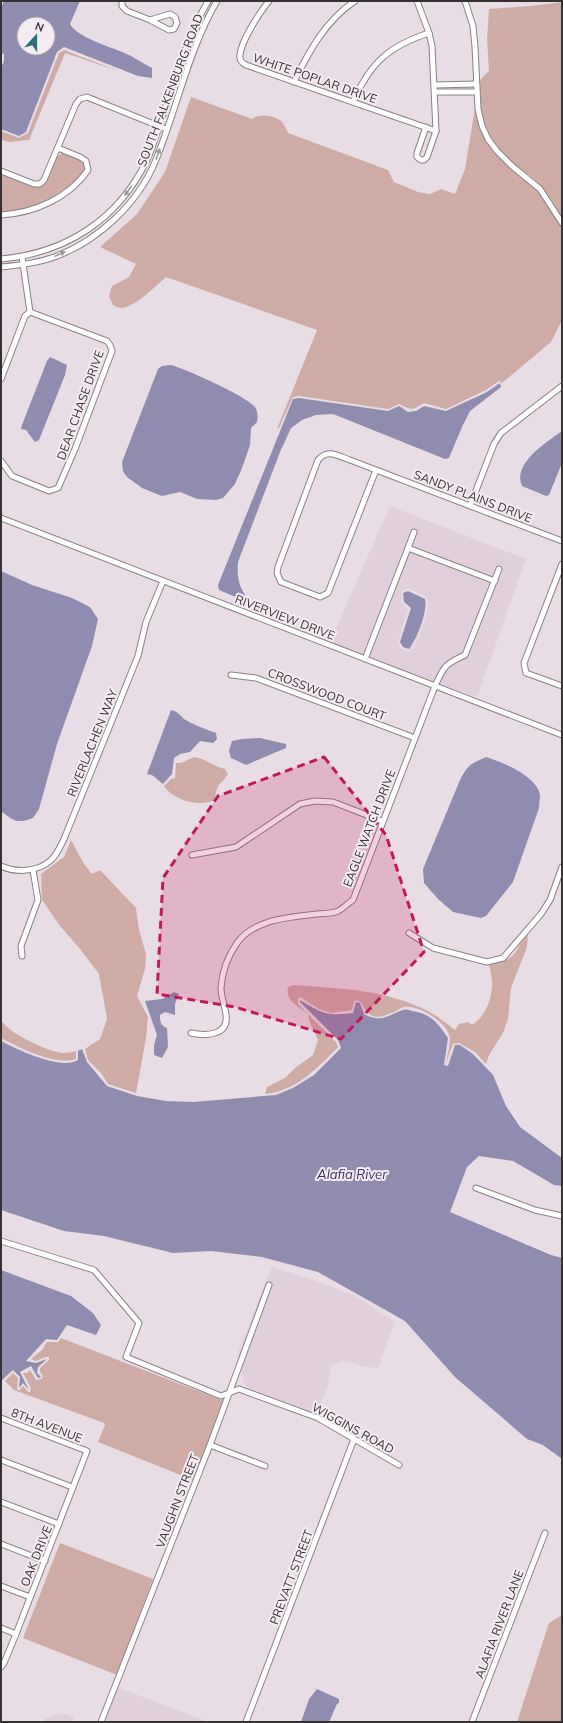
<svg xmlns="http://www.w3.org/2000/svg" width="563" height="1723" viewBox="0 0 563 1723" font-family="Mulish,sans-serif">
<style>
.built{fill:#e1d0db;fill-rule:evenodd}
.green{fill:#cfaba6}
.water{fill:#8f8caf;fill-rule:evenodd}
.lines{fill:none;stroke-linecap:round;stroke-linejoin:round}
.minor-casing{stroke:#8a8087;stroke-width:7}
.minor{stroke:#fff;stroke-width:5}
.oneway{fill:#9a989a}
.marked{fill:#c2185b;fill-opacity:0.2;stroke:#c2185b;stroke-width:3;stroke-dasharray:8 5;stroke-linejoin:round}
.labels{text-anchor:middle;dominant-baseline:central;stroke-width:4;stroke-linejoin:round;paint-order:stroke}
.street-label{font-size:12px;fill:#363234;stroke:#f5ebf2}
.water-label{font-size:13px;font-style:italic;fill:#3a3263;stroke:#f5ebf2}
</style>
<rect width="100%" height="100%" fill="#e8dde4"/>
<!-- built -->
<g class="built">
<path d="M390,506L526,559L477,697L329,644ZM408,588L426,597L429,605L420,634L414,646L408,651L401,649L398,642L408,609L402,603L401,592Z"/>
<polygon points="272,1267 311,1279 353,1295 374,1308 395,1322 378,1368 365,1367 343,1361 331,1366 328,1386 318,1412 309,1411 250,1390 244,1383 241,1369 272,1283 267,1282 239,1361 237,1355"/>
<polygon points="117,1687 206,1721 206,1722 104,1722"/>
<polygon points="61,1713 74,1717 72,1722 42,1722 45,1719"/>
</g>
<!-- green -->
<g class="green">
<path d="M562,2V217C556,207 550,196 542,187C533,177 523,171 513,163C494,147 482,126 480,100C479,84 476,82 489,71L487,39L489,9L531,6Z"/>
<polygon points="64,50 121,72 65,53 29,140 9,142 1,140 1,131 19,138 28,133 59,53"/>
<path d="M191,97L252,119C259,113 274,115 281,121C284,124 286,129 288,133L388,170L394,182L418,192L430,194L441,189L455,194L465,169L475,108L480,127L486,140L495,153L510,168L538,191L562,228V320L551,342L502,383L499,381L486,390L446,409L424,403C411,411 412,410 399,404L388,409L299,396L293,397L279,428L277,429L317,330L166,277C157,285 135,307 122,308C119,308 115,306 113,305L109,296L112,286L129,277L136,264L100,247L137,214L165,172Z"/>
<path d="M62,153L82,161L85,164L86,172C61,195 35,209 1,213V173L32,187L39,186L47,180L57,157Z"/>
<path d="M194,757C207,759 212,766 225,769L228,774C220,787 217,781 215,800C199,807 174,801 164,786L171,779L175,778L176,763H181Z"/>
<polygon points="71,840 84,864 92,874 100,870 136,908 139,930 146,954 145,969 137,996 148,1017 146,1038 136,1093 108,1084 101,1073 88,1060 85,1049 100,1039 107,1019 99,974 81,950 60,926 42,900 41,874 64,857"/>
<path d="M528,934L527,947L511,988L508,1019L503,1033L489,1055L486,1064L475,1052L459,1043L453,1044L446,1063C447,1056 450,1046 450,1039C449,1023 419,1005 404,1007C402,1007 398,1010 396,1011C378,1019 370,1021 361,1002L356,1000L354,1002L352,1010L331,1013L319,1009L300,997L298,999V1004L336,1042L338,1047C317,1068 297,1091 265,1094L267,1087L285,1078L295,1068L313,1055L318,1040C314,1029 310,1027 308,1014C299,1007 285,1001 288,987L293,985C339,988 388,990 430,1012C439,1017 447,1024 455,1030L459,1024L468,1022L472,1025C486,1016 492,999 492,983C492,977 490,970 489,964C499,962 512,960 517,950C521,943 521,940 528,934Z"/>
<path d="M1,1020C8,1033 48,1052 63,1053C67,1053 72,1052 76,1051V1059C55,1066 20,1048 1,1038Z"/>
<polygon points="61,1338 224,1401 193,1480 98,1442 105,1425 104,1423 14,1390 5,1381 13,1373 18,1378 17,1390 20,1390 23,1386 28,1392 30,1392 31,1388 23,1373 27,1373 30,1370 36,1380 42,1379 43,1376 40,1372 40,1368 49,1360 49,1357 46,1357 36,1361 31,1359 42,1350 47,1342 58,1342"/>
<polygon points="60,1543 153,1579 117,1675 23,1638"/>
<polygon points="562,1615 562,1722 517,1722 549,1623"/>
</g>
<!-- water -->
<g class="water">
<path d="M4,1H80L70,24C77,37 108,46 122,52C133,56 142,63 152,68V78L138,76L64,47L57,52L26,132L19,136L1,129V68L4,61V54L1,53V8ZM24,24H48V48H24Z"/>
<polygon points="50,357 67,365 65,375 39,440 35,442 26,430 21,429 22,425 47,361"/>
<path d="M171,365C186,369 246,396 255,407C258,412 258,417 257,422L251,428L250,445L242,468L235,484L223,498L216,500L197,499L180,492L162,496L142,488L127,477L123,471L122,462L158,369L162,366Z"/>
<path d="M500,383L501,387L470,411L462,427L449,458L445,459L333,414L316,415L302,420L291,428L280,452L238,562C237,575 238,584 245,595L243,600L219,590L218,585L293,399L299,398L388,411L399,406L408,412L416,411L424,406L446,411L487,392Z"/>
<path d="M562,431V463L549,495L546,496L522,486C512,463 547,442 562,431Z"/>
<path d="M1,571L32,585L72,598L90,607L98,619L92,646L57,744L39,809L33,818C18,824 13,821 1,811Z"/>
<path d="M408,591L425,599C428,611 417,639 409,649L403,647L400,642L411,608L404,602L403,593Z"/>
<path d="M171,710C177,711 180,715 184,719C194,725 205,729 216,733L217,739L213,743L200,741L190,752L180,754L174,758L172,774L163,784L152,775L147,774Z"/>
<polygon points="260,738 286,744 286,748 246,765 231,758 229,751 232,741 242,739"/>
<path d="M486,757C502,762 537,776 540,795C540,799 539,804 539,808L513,882L486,916L481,918L453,912L438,899L424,883L423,869L460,780C469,763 470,765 486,757Z"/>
<path d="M174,992L179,994L175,1004V1015L165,1012L160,1015C160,1022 161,1026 167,1028L168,1047L162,1058L154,1055V1045L157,1035L145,1001L162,999Z"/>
<path d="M300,1000C323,1014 327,1016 353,1013L356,1002L360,1003L364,1014C382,1023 386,1016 403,1010C406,1009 409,1010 412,1011C430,1013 438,1023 448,1038L444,1065L448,1066L455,1045H460L473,1054L493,1075L506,1106L520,1127L562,1158V1186L554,1185L513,1161L479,1156L467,1167L450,1212L551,1255L562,1258V1459L543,1445L527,1439L455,1377L405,1321L318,1272L262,1257L211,1251L173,1253L104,1236L64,1231L1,1210V1041C16,1049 62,1071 78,1060V1051L82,1049L87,1062L107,1086L137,1096L166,1101L193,1102L276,1095L293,1088L314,1075L341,1048L338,1040L300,1002Z"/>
<polygon points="1,1270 71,1296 93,1313 101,1325 96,1335 67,1325 57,1340 46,1339 26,1361 36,1363 47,1359 38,1367 37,1373 41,1377 38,1378 31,1366 20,1372 29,1390 23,1383 19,1388 20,1377 13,1370 1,1381"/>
<polygon points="317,1689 339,1699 339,1703 337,1704 329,1722 301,1722 309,1699"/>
</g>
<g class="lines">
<!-- minor casing -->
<g class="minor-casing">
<g id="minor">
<polyline points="122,1 122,6 127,11 150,20 169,30 174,29 177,23 175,17 170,14 150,20"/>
<path d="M269,1C260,12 241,41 240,55C239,60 242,63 246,65L436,131"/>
<polyline points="417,1 429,33 432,46 436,131 427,157 424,160 421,160 417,157 417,153 426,127"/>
<polyline points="465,1 473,26 475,47 478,109 482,126 488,139 497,151 512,166 540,189 562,223"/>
<path d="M294,82C309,51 326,20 355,1"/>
<polyline points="435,85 476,84"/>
<polyline points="435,92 476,92"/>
<path d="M353,102C370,63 389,46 429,33"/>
<polyline points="1,171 34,184 40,184 44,180 76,104 80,99 87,97 166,129"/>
<path d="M1,215C34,213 69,198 88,170L86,161L80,157L58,148"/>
<polyline points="22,257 30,312"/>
<path d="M1,259C66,253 118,220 147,160C153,147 157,133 161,120C175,80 187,38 208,1"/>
<path d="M1,267C20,265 39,263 57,256C99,240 138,203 155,162C177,109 188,51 217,1"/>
<polyline points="1,379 25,316 30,312"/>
<polyline points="1,461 12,476 17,478 49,491 58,488 75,449 112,351 110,345 107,341 30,312"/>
<path d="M376,470L328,593L320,597L281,582L277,573L278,567L318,460C328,448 338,456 350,460L562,541"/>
<polyline points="470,506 494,444 501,433 562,386"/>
<polyline points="1,518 562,735"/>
<polyline points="414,532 408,548 495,581"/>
<polyline points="562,564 524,663 526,673 562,686"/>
<polyline points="365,659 408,548"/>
<polyline points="231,675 256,678 415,738"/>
<polyline points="192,855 236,847 300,804 315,801 333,802 382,821"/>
<path d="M1,866C16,873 38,872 51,860C57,855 61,845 64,839L138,656L146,622L163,581"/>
<polyline points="409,933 433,948 487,962 503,958 541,914 550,900 562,867"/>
<polyline points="22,956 21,946 38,900 33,870"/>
<path d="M191,1033C205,1036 229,1036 226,1015C225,1006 221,997 221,988C222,972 228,956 237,943C254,919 290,917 317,914C323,913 333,914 338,911C343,909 348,903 353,900L435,686C444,666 445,664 465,655L499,569"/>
<polyline points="476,1188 535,1210 562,1216"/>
<polyline points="1,1241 94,1270 139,1323 126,1357 221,1396 239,1389 318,1418 399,1465"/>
<polyline points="1,1418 87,1451 16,1634 4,1663 1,1667"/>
<polyline points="210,1445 265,1466"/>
<polyline points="1,1460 72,1487"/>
<polyline points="1,1502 59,1524"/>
<polyline points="1,1544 45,1561"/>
<polyline points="1,1586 30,1597"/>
<polyline points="1,1628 16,1634"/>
<polyline points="101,1722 210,1445 269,1285"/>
<polyline points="246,1722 354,1439"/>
<polyline points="472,1722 545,1533"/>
</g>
</g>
<!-- minor -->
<use href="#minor" class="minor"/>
</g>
<!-- one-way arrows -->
<defs><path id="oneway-solid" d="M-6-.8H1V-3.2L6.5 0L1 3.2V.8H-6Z"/></defs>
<g class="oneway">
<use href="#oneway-solid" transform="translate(158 154) rotate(-71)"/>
<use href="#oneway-solid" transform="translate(128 191) rotate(126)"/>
<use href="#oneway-solid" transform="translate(60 254) rotate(-24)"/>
</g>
<!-- marked area -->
<path class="marked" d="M324,757L386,835L424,952L341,1039L235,1007L157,994L163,878L218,796Z"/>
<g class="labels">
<!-- street labels -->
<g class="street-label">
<text transform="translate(315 78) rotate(19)">WHITE POPLAR DRIVE</text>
<text transform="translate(170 90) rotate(-69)">SOUTH FALKENBURG ROAD</text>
<text transform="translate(80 405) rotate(-70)">DEAR CHASE DRIVE</text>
<text transform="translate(473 496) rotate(21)">SANDY PLAINS DRIVE</text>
<text transform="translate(285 617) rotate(21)">RIVERVIEW DRIVE</text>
<text transform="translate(327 694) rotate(21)">CROSSWOOD COURT</text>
<text transform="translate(92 743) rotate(-68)">RIVERLACHEN WAY</text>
<text transform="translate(369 828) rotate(-69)">EAGLE WATCH DRIVE</text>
<text transform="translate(47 1425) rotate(21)">8TH AVENUE</text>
<text transform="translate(353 1428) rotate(29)">WIGGINS ROAD</text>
<text transform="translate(177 1501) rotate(-69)">VAUGHN STREET</text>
<text transform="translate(36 1556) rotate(-68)">OAK DRIVE</text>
<text transform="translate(291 1577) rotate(-69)">PREVATT STREET</text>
<text transform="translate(499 1624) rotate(-69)">ALAFIA RIVER LANE</text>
</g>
<!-- water labels -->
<g class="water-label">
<text x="352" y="1174">Alafia River</text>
</g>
</g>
<!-- border -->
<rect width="563" height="1723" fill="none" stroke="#363234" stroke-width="4"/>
<!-- north arrow -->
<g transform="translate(36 36) rotate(21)"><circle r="19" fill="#f5ebf2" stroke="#a9a1a6"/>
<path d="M0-3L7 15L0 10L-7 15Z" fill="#286e7c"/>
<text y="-6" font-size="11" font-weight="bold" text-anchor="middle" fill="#363234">N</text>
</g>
</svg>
